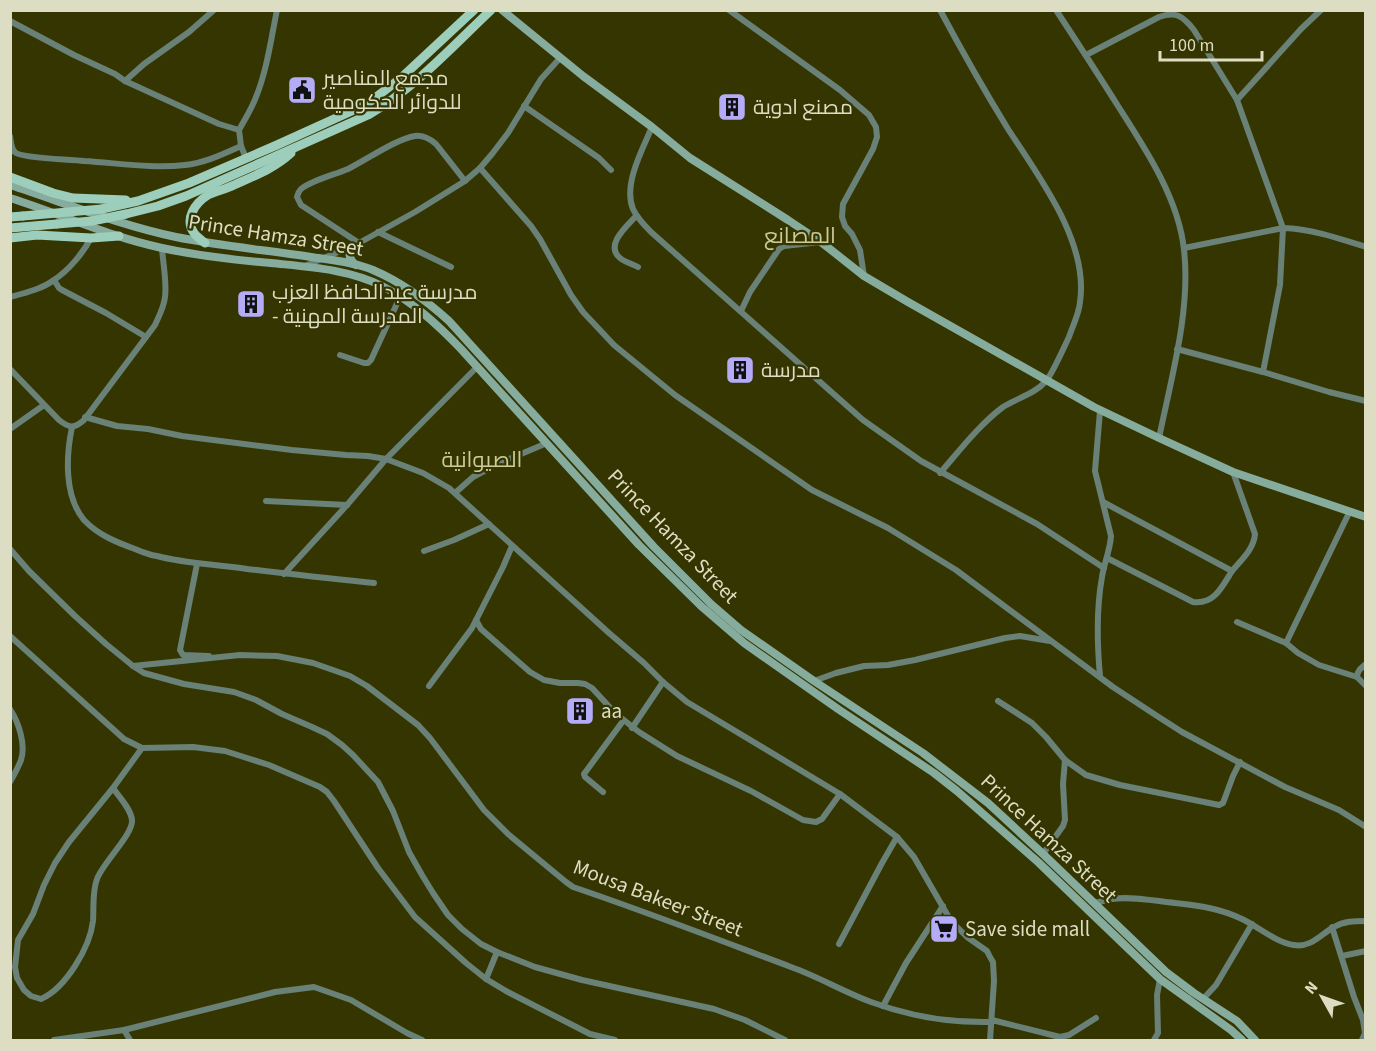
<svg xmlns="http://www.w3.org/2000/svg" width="1376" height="1051" viewBox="0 0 1376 1051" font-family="'Source Sans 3',Cairo,sans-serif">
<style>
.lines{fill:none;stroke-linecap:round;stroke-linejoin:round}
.street{stroke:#698177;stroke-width:6}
.secondary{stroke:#86ac9e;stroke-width:8}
.primary{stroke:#9ccebb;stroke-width:9}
.primary-bridge{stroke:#9ccebb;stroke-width:9}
.labels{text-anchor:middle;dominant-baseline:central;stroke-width:4.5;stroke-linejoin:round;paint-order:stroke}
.poi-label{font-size:21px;fill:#dcddc3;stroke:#353501;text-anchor:start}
.street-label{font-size:21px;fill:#dcddc3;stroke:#353501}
.neighbourhood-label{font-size:22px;fill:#cacb97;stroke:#353501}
</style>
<rect width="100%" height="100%" fill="#353501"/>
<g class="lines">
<!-- street -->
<g class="street">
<polyline points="729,10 840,90 869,115 876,127 877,137 873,149 843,204 842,217 845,226 852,234 860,250 864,276"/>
<path d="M940,10C962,51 984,90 1008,129C1039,177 1089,242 1080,302C1079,314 1073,325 1069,337C1064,347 1053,373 1046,381C1035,394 1017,398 1003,407C979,425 960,450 940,473"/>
<path d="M1056,10C1077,42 1098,74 1118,106C1145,148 1179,199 1184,250C1191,310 1171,379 1159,438"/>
<polyline points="10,21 74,55 115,74 125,81 219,124 239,130 241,146 246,158"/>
<path d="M1086,55L1159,17C1176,11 1183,16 1194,30L1237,100L1283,228L1280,285L1263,372"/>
<polyline points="125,81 144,64 189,32 214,10"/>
<polyline points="1237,100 1301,29 1321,10"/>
<polyline points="524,106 599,158 611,170"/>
<path d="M652,127C642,150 623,185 633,209C637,218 644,225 651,232L863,420L921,461L1037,524L1104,568"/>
<path d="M239,130C245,119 252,108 256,97C267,70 271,39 277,10"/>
<path d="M10,136C11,142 11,150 16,153C26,159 71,159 84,161C118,163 152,169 185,165C205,163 223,154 241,146"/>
<polyline points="480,168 531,226 540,239 571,295 583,312 614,345 675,395 812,490 888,528 956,570 1113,687 1154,714 1182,732 1285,787 1339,810 1366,827"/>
<path d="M636,216C628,225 604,245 620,258C624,262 633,264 638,267"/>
<polyline points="378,232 451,267"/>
<path d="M359,243L301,205L297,197C298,193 298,192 301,189C312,180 334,175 348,169C366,160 396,139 415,136C423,135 430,139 436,144L465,181"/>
<path d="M1184,248L1283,228C1312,229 1338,238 1366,247"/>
<polyline points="305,266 359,243 415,212 465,181 480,168 492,154 508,133 541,79 560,58"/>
<polyline points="54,280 59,288 62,290 106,313 146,337"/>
<path d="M10,297C25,293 42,289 54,280C69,270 83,253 91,238"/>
<polyline points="741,311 750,292 779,249 784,246 821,242"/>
<polyline points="1177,349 1263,372 1329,392 1366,401"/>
<polyline points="340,355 364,363 368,363 371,360 400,297"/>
<path d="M10,369L59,420C69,428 74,429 84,420L155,325C159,316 164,307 165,297C167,282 163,264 162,248"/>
<polyline points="85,417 117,426 148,429 182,436 292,450 346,455 368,456 386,459 423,473 449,488 609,633 644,663 663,682 687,702 840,794 897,837 914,857 951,921 967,937 987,951 990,957 993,962 994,981 990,1040"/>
<path d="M72,427C66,456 64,496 84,520C98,535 116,542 135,549C142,552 149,555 157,556C186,564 217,564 247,569C290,574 332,579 374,583"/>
<polyline points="10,429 44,405"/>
<polyline points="455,493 473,477 497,464 547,443"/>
<polyline points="266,501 347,505"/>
<path d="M1103,502L1232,571C1241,560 1254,549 1255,534L1233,472"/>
<polyline points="1349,513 1286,643 1298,653 1319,665 1357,677"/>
<polyline points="10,549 29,571 75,616 106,644 133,666 144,673 184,684 234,692 256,700 282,714 312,727 327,734 342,745 353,755 378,782 393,811 409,852 422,875 433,893 448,915 462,929 481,944 497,952 535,967 582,980 714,1009 745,1020 785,1040"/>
<polyline points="424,551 454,540 489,524"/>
<path d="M1107,558L1193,602C1214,605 1222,587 1232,571"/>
<polyline points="197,564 180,650 183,655 209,656"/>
<polyline points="284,574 347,505 386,459 477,367"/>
<polyline points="476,620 481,629 530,672 544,680 560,683 578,683 585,684 592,688 615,713 639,732 677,756 751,791 803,820 816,822 822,819 840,794"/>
<polyline points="1237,622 1286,643"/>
<polyline points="10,636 124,739 142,748 193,747 225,751 269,765 320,787 327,792 334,801 378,868 415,917 466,963 486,979 506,991 590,1034 615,1040"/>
<path d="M1366,664C1361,668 1357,671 1357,677L1366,686"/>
<path d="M133,666L240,655L277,656L313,663L350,676L367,686L418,725L430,738L484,810L508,834L566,882L573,887C647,912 719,940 791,967C819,977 844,992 871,1002C909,1016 950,1023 991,1022L992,1020L1060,1037L1069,1035L1096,1018"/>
<path d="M1100,676C1097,643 1096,610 1102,577C1104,563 1110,551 1111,536L1095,471L1100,411"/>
<polyline points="814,681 836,673 864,666 888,665 915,660 1005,638 1020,636 1050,641"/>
<polyline points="429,686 472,628 503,567 512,546"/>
<polyline points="998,701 1032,723 1046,737 1065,760 1086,775 1120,785 1219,805 1223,803 1233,776 1240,762"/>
<path d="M10,709C19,723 26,745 21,760C18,768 14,775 10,782"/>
<polyline points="632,728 663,682"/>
<path d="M113,788C119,797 131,809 132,820C134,833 102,864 97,879C92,892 94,907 93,921C90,947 66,988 41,999L31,996L24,990L17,978L15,967L18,940L33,914L44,885L55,863L69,842L113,788L142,748"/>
<polyline points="603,792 585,777 584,774 623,721"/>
<polyline points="1043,854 1063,826 1065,820 1063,784 1065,760"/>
<path d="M1094,903C1100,902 1106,900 1112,899C1132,896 1155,901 1175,903C1200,906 1219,908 1242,919C1257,926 1277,943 1294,945C1311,948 1321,934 1334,927C1344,921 1355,921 1366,921"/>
<polyline points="1332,927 1354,997 1363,1020 1365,1033 1362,1040"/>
<polyline points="839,944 882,863 897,837"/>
<polyline points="1342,956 1366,951"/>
<polyline points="486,979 497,952"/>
<polyline points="1203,999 1216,985 1252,924"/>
<polyline points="883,1006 906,963 943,906"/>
<polyline points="124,1030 130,1040"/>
<polyline points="54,1040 124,1030 275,992 314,987 351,1000 407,1033 422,1040"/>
<polyline points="1154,1040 1158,1033 1157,995 1160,979"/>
</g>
<!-- secondary -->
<g class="secondary">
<polyline points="502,10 583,76 652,127 690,158 788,220 821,242 864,276 908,302 1094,407 1159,438 1233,472 1366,517"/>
<path d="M10,185C65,203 119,225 176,237C220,246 266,250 311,257C331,260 354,262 373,270C401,282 427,301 449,321L654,547L711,604L741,630L814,681L923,753L988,803L1043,854L1166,972L1194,993L1237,1021L1255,1040"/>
<path d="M10,198C61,214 110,237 162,248C198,256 235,260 271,263C309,267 348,269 382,286C413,302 437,324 461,349L639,545L701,606L744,643L838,709L934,773L957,791L1038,862L1160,979L1231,1030L1242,1040"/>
<path d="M352,247C348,254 349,260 356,265"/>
</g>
<!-- primary -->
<g class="primary">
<polyline points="10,177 53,193 73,198 126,200"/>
<polyline points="102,209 138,201 189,183 277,145 367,104 401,78 474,10"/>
<path d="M126,214L158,206L186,196L368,115C415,88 452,47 491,10"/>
<polyline points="10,217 23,216"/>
<polyline points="10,228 57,224"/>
<polyline points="10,238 37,235 91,238 119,236"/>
<path d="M205,243C201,240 197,237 194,233C184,219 195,203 208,195C217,191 226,189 234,185C254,176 275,168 291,153"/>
</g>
<!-- primary-bridge -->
<g class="primary-bridge">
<polyline points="23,216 102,209"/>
<polyline points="57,224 92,221 126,214"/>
</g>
</g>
<!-- icons -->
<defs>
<g id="civic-square" transform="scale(1.5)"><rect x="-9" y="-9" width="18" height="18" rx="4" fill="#b5acf8" stroke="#353501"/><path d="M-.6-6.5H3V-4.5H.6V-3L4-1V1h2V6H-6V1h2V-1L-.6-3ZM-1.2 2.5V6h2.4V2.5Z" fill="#111"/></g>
<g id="building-square" transform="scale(1.5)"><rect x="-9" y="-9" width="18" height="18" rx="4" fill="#b5acf8" stroke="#353501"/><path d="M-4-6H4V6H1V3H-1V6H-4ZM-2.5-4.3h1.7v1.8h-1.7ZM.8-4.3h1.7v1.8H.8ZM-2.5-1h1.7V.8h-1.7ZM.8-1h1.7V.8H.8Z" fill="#111"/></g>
<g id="supermarket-square" transform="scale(1.5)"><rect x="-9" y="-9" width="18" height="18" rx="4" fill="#b5acf8" stroke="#353501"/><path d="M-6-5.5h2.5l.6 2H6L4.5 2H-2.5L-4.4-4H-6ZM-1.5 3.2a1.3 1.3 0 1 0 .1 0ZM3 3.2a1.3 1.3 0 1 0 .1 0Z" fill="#111"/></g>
</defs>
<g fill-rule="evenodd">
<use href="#civic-square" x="302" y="90"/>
<use href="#building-square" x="732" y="107"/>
<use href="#building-square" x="251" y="304"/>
<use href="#building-square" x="740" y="370"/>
<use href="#building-square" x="580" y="711"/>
<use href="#supermarket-square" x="944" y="929"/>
</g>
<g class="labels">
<!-- poi labels -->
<g class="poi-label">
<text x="323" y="78">مجمع المناصير<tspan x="323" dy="24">للدوائر الحكومية</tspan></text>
<text x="753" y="107">مصنع ادوية</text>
<text x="272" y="292">مدرسة عبدالحافظ العزب<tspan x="272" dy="24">- المدرسة المهنية</tspan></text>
<text x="761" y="370">مدرسة</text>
<text x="601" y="711">aa</text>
<text x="965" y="929">Save side mall</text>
</g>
<!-- street labels -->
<g class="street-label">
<text transform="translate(276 235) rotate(9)">Prince Hamza Street</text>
<text transform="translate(673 536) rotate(46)">Prince Hamza Street</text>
<text transform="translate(1049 838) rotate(43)">Prince Hamza Street</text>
<text transform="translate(658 898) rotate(21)">Mousa Bakeer Street</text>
</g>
<!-- neighbourhood labels -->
<g class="neighbourhood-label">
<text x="800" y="236">المصانع</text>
<text x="482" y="460">الصيوانية</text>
</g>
</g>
<!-- border -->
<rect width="1376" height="1051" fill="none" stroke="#dcddc3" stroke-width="24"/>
<!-- north arrow -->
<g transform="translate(1322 997) rotate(310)" stroke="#353501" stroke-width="4.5" paint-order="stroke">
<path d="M0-4.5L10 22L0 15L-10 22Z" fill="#dcddc3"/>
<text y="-9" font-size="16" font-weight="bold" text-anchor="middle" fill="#dcddc3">N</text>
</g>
<!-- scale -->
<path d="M1160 51v9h102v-9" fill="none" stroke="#dcddc3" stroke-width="3"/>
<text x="1169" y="51" font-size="18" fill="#dcddc3" stroke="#353501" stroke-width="4.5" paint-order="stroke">100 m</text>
</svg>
